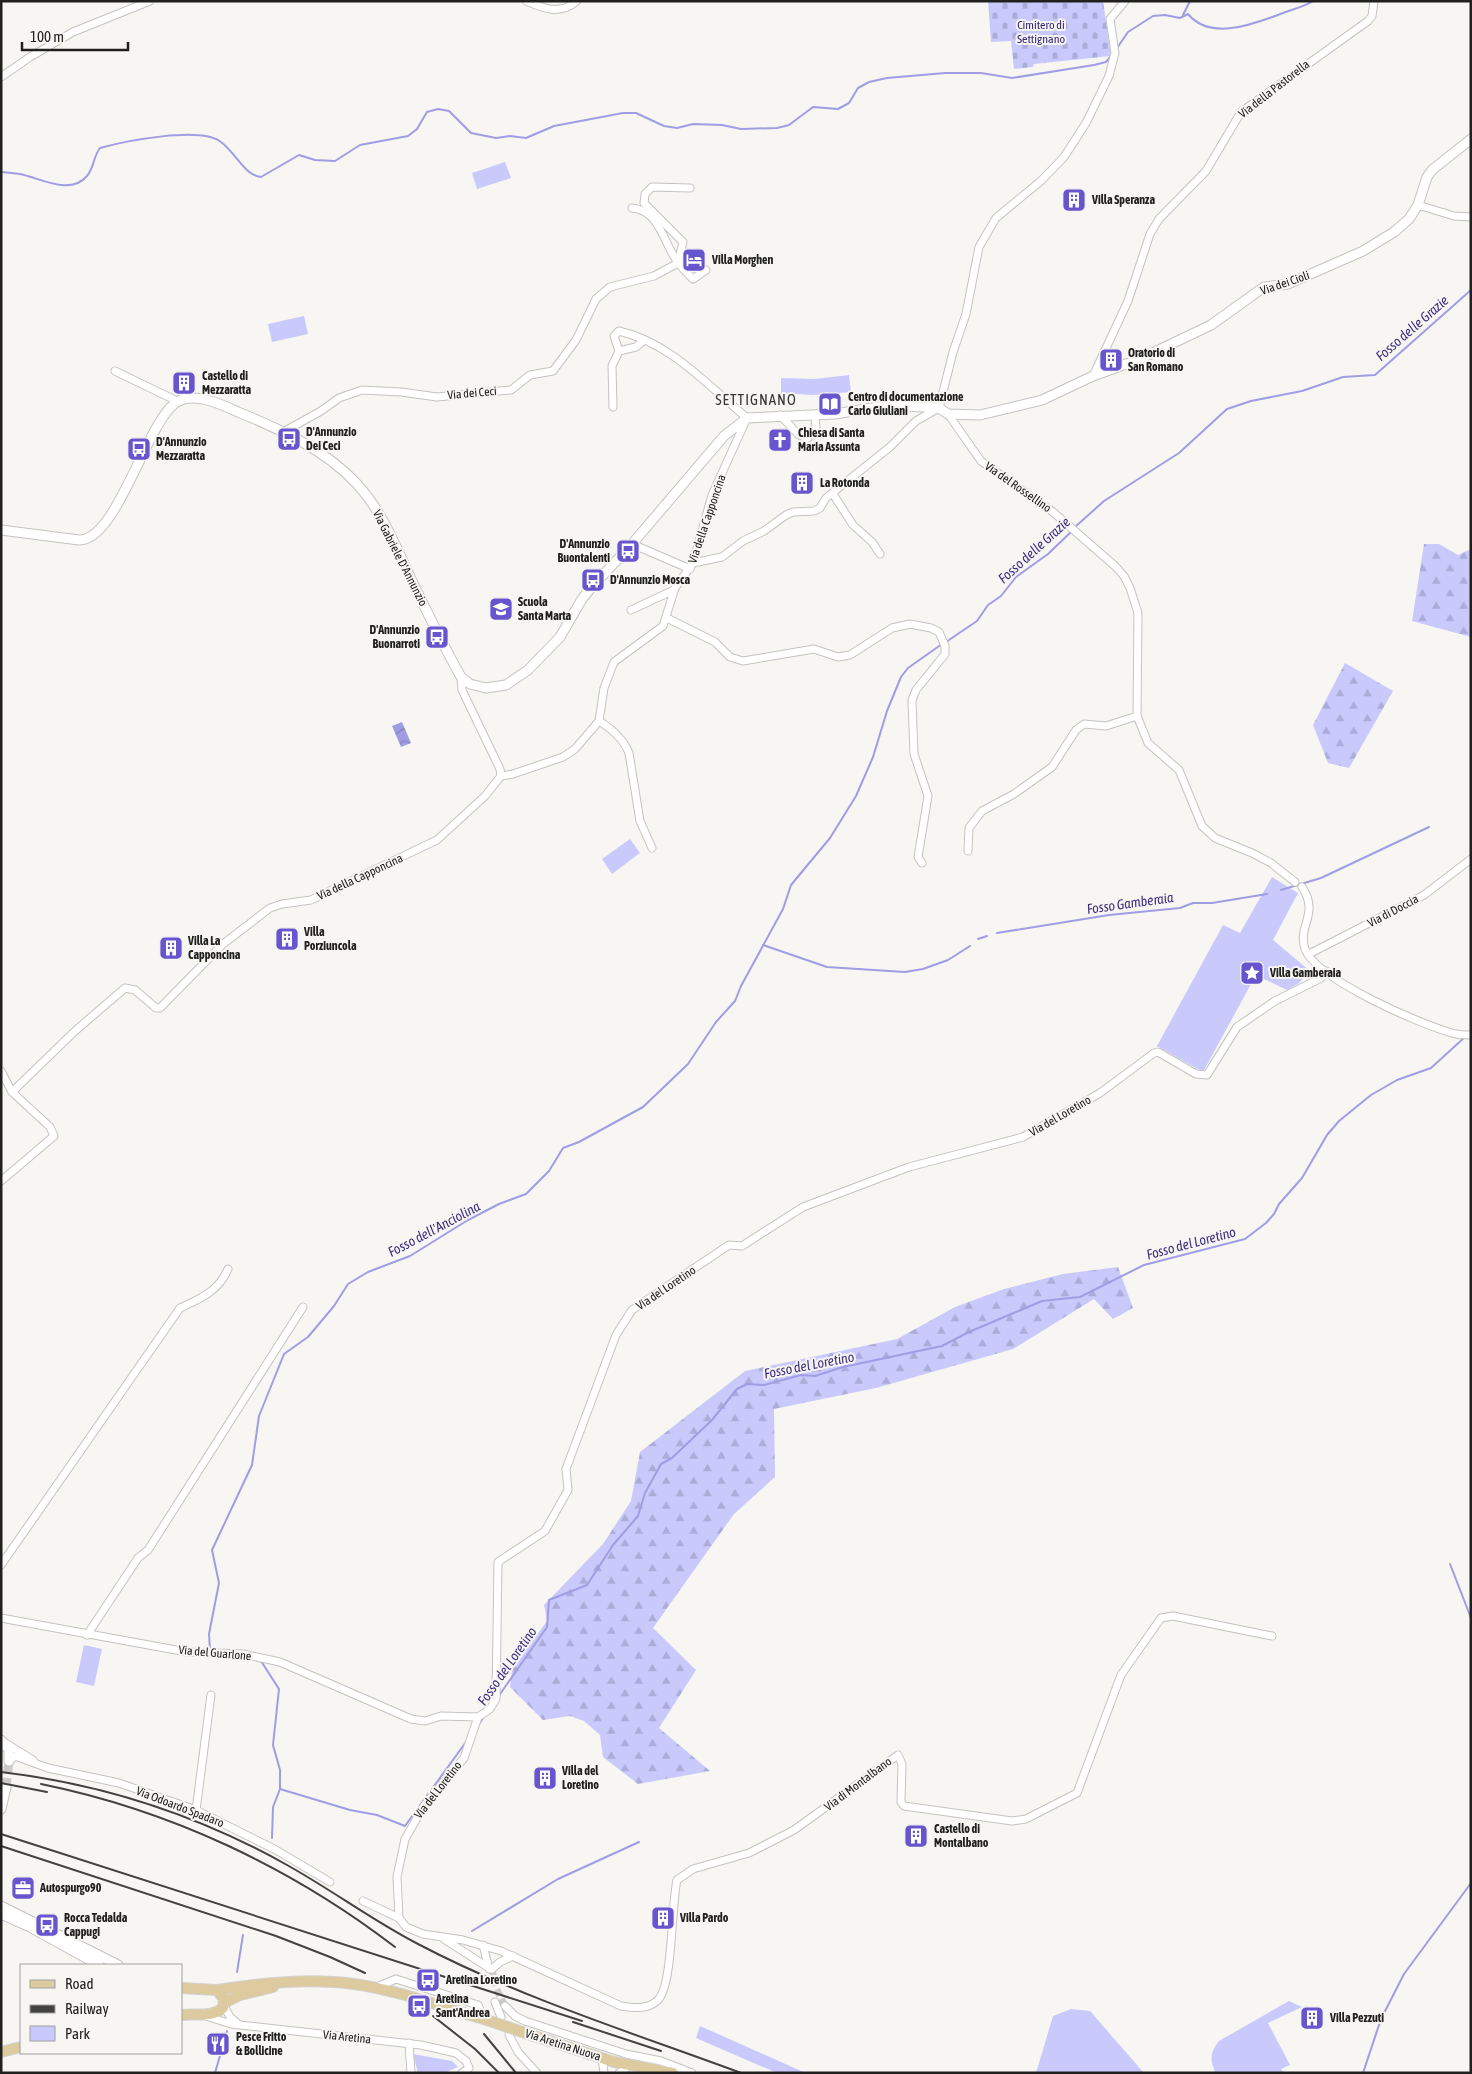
<svg xmlns="http://www.w3.org/2000/svg" width="1472" height="2074" viewBox="0 0 1472 2074" font-family="'Asap Condensed',sans-serif">
<style>
.green{fill:#c9c9fc}
.forest{fill:url(#forest-firs)}
.cemetery{fill:url(#cemetery-stones)}
.water{fill:url(#water-waves)}
.lines{fill:none;stroke-linecap:round;stroke-linejoin:round}
.stream{stroke:#a09de4;stroke-width:2}
.minor-tunnel{stroke:#cccbc9;stroke-width:7;stroke-dasharray:7 3.5;stroke-linecap:butt}
.tertiary-tunnel{stroke:#cccbc9;stroke-width:9;stroke-dasharray:9 4.5;stroke-linecap:butt}
.minor-casing{stroke:#c4c3c0;stroke-width:9}
.tertiary-casing{stroke:#c4c3c0;stroke-width:11}
.primary-casing{stroke:#d2d2d2;stroke-width:12}
.minor{stroke:#fff;stroke-width:7}
.tertiary{stroke:#fff;stroke-width:9}
.primary{stroke:#ddca9f;stroke-width:10}
.rail{stroke:#424240;stroke-width:2}
.primary-bridge-casing{stroke:#d2d2d2;stroke-width:12;stroke-linecap:butt}
.primary-bridge{stroke:#ddca9f;stroke-width:10}
.labels{text-anchor:middle;dominant-baseline:central;stroke-width:4;stroke-linejoin:round;paint-order:stroke}
.park-label{font-size:12px;fill:#342577;stroke:#f7f6f3}
.street-label{font-size:12px;fill:#20201f;stroke:#f7f6f3}
.poi-label{font-size:12px;font-weight:bold;fill:#20201f;stroke:#f7f6f3;text-anchor:start}
.water-label{font-size:14px;font-style:italic;fill:#3c2f81;stroke:#f7f6f3}
.quarter-label{font-size:15px;letter-spacing:1px;fill:#373634;stroke:#f7f6f3}
</style>
<defs>
<pattern id="forest-firs" width="22" height="20" patternUnits="userSpaceOnUse" patternTransform="scale(1.25)"><rect width="22" height="20" fill="#c9c9fc"/><path d="M5 1l3.5 6h-7zM16 11l3.5 6h-7z" fill="#acacd8"/></pattern>
<pattern id="cemetery-stones" width="16" height="16" patternUnits="userSpaceOnUse" patternTransform="scale(1.25)"><rect width="16" height="16" fill="#c9c9fc"/><path d="M2 7V4a2 2 0 0 1 4 0v3zM10 15v-3a2 2 0 0 1 4 0v3z" fill="#acacd8"/></pattern>
<pattern id="water-waves" width="16" height="10" patternUnits="userSpaceOnUse" patternTransform="scale(1.25)"><rect width="16" height="10" fill="#a09de4"/><path d="M0 5q4-4 8 0t8 0" fill="none" stroke="#8280b8"/></pattern>
</defs>
<rect width="100%" height="100%" fill="#f7f6f3"/>
<!-- green -->
<g class="green">
<polygon points="505,162 511,178 477,189 472,173"/>
<polygon points="304,316 308,334 272,342 268,324"/>
<polygon points="849,375 851,392 813,395 781,393 781,378 815,379"/>
<polygon points="630,839 640,853 612,874 602,859"/>
<polygon points="1272,877 1298,893 1273,940 1310,971 1298,984 1287,990 1256,975 1203,1072 1157,1046 1223,925 1240,933"/>
<polygon points="84,1645 102,1649 94,1686 76,1682"/>
<path d="M1289,2001L1302,2007L1268,2023L1290,2065L1281,2069L1284,2073H1213L1215,2071C1209,2060 1211,2050 1219,2041Z"/>
<polygon points="1071,2009 1090,2011 1144,2073 1036,2073 1053,2016"/>
<polygon points="700,2026 801,2071 806,2073 777,2073 696,2038"/>
<polygon points="413,2054 452,2061 458,2067 444,2073 418,2073"/>
</g>
<!-- forest -->
<g class="forest">
<polygon points="1424,544 1439,544 1458,555 1471,549 1471,637 1412,621"/>
<polygon points="1345,663 1393,691 1349,768 1328,763 1313,725"/>
<polygon points="1118,1267 1133,1308 1113,1319 1094,1299 1013,1349 876,1388 774,1409 775,1477 734,1514 653,1628 696,1670 659,1728 710,1771 638,1784 603,1757 600,1735 584,1721 570,1716 543,1720 510,1687 512,1669 547,1621 544,1605 603,1544 631,1501 640,1452 745,1371 897,1339 955,1307 1004,1289 1063,1274"/>
</g>
<!-- cemetery -->
<polygon class="cemetery" points="988,1 1103,1 1111,56 1034,64 1033,67 1014,69 1011,41 991,42"/>
<!-- water -->
<polygon class="water" points="402,722 411,743 401,747 392,726"/>
<g class="lines">
<!-- stream -->
<g class="stream">
<polyline points="1183,15 1190,1"/>
<path d="M1117,48L1128,32L1153,16L1165,15L1180,18L1188,14C1211,42 1256,23 1283,13C1293,9 1304,7 1313,1"/>
<path d="M1,172C9,173 17,173 24,175C44,180 71,195 87,176C94,168 93,157 100,148C125,141 201,126 221,142C236,153 244,175 261,177L299,155L315,160L335,161L360,145L408,136L417,129L427,112L438,109L449,111L471,133L496,138L510,136L526,138L554,126L623,113H636L664,126L677,128L693,124L722,125L741,129L777,128L789,125L813,107L838,109L849,103L858,88L869,82L887,78L945,73H981L1012,78L1094,65L1106,62L1111,56"/>
<polyline points="1075,527 1104,501 1179,453 1227,409 1251,401 1302,391 1343,377 1375,375 1471,290"/>
<polyline points="946,642 977,621 988,605 1001,596 1016,577 1048,554 1072,531"/>
<polyline points="1281,890 1321,878 1429,827"/>
<polyline points="997,933 1109,915 1180,908 1193,903 1212,903 1267,894"/>
<polyline points="978,939 987,936"/>
<polyline points="763,945 827,967 905,972 923,969 948,960 970,946"/>
<polyline points="1450,1564 1471,1618"/>
<polyline points="210,1650 209,1634 219,1583 212,1550 252,1465 259,1416 284,1354 308,1337 334,1306 348,1284 368,1272 410,1256 468,1220 499,1204 526,1194 549,1171 563,1148 579,1142 643,1107 688,1064 716,1022 735,1001 741,986 783,909 791,885 830,838 856,796 873,757 887,711 901,677 908,668 942,644"/>
<polyline points="261,1661 279,1689 273,1745 280,1770 280,1789 273,1807 272,1838"/>
<polyline points="498,1697 547,1627 549,1600 587,1585 613,1545 638,1516 645,1493 661,1464 672,1458 712,1420 737,1389 747,1384 764,1385 801,1375 815,1376 843,1367 942,1346 969,1332 1042,1301 1080,1297 1144,1265 1245,1239 1266,1223 1274,1214 1279,1204 1302,1178 1327,1135 1339,1121 1371,1095 1397,1080 1431,1068 1465,1037"/>
<polyline points="479,1724 485,1715"/>
<polyline points="280,1789 350,1810 377,1815 405,1826 466,1742"/>
<polyline points="472,1931 558,1879 639,1842"/>
<polyline points="237,1972 243,1935"/>
<polyline points="215,2073 227,2031"/>
<polyline points="1363,2073 1381,2019 1404,1974 1471,1883"/>
</g>
<!-- minor-tunnel -->
<polyline class="minor-tunnel" points="492,1969 496,1988 505,2006"/>
<!-- tertiary-tunnel -->
<polyline class="tertiary-tunnel" points="6,1787 9,1761"/>
<!-- minor casing -->
<g class="minor-casing">
<g id="minor">
<path d="M526,1C544,9 560,15 577,1"/>
<polyline points="1,77 30,57 73,32 150,1"/>
<polyline points="1418,205 1454,216 1471,217"/>
<path d="M632,208C661,211 663,244 679,264C683,269 688,274 693,279L706,270"/>
<polyline points="678,263 683,242 644,203 645,194 652,187 690,188"/>
<polyline points="115,371 177,401"/>
<polyline points="1093,376 1128,301 1150,234 1159,219 1206,171 1241,112 1368,21 1372,16 1374,1"/>
<polyline points="613,407 612,366 619,351 636,347 644,340"/>
<polyline points="948,414 981,461 1053,512 1115,566 1124,576 1130,588 1138,613 1137,716 1148,743 1179,770 1202,826 1215,838 1252,853 1271,863 1295,882"/>
<polyline points="780,415 799,435 808,438 816,429 815,416"/>
<polyline points="283,432 321,411 339,398 362,390 401,392 437,397 511,390 530,375 553,371 576,340 596,299 610,287 654,276 678,263"/>
<polyline points="833,494 853,525 872,542 880,554"/>
<polyline points="632,544 690,569"/>
<polyline points="693,563 722,557 743,541 764,531 786,515 793,512 814,511 820,508 826,498 890,447 916,421 939,408 953,352 966,314 979,247 996,218 1042,180 1064,157 1086,123 1109,76 1115,53 1110,19 1125,1"/>
<polyline points="631,610 674,590"/>
<polyline points="667,618 715,642 730,657 743,661 814,649 838,657 850,655 892,628 910,624 931,628 939,632 945,646 945,654 916,690 912,700 914,754 928,796 918,857 922,863"/>
<polyline points="461,677 462,690 500,769 501,776"/>
<path d="M599,721C612,729 623,738 629,753L640,821L652,848"/>
<path d="M501,776L513,774L563,757L575,749L599,721L604,688L614,662L663,626L675,588L693,563L712,495L747,418C707,385 671,343 619,331L614,336L619,351"/>
<polyline points="968,851 969,828 982,811 1014,794 1052,767 1076,730 1084,724 1106,726 1137,716"/>
<path d="M1302,887C1320,914 1297,926 1305,949C1317,980 1420,1024 1452,1033C1458,1035 1464,1035 1471,1035"/>
<polyline points="1309,954 1424,895 1471,859"/>
<polyline points="1,1071 12,1092 50,1127 54,1136 1,1181"/>
<polyline points="12,1092 75,1031 125,988 135,990 156,1008 160,1008 223,944 270,908 282,904 311,900 437,840 485,796 501,776"/>
<path d="M1,1565L180,1308C200,1299 219,1291 228,1269"/>
<polyline points="1,1618 187,1652 243,1654 280,1662 411,1719 425,1721 441,1716 478,1717"/>
<polyline points="87,1635 138,1558 148,1550 303,1307"/>
<path d="M1272,1636L1173,1616L1161,1618L1121,1675L1077,1793L1026,1819L1012,1821L904,1806L901,1802L902,1764L898,1755L794,1830L749,1853L693,1869L677,1880C671,1906 673,1985 658,2000C648,2010 633,2008 621,2006L501,1951L463,1940L423,1934L406,1927L399,1918L397,1877L405,1839L424,1806L464,1758L478,1717L490,1709L496,1699L498,1562L545,1531L568,1490L566,1469L616,1335L632,1310L729,1245L742,1246L803,1207L909,1167L1023,1137L1100,1093L1154,1053L1158,1052L1196,1074L1207,1075L1237,1027L1275,1001L1321,978L1326,971"/>
<polyline points="4,1742 33,1760"/>
<polyline points="9,1761 15,1756 48,1768 119,1783 196,1810 276,1850 330,1882"/>
<polyline points="196,1810 211,1695"/>
<polyline points="363,1901 399,1918"/>
<polyline points="444,1939 489,1968"/>
<polyline points="483,1945 489,1969"/>
<polyline points="492,1969 500,1962 513,1956"/>
<polyline points="374,1988 396,1979 478,2005 484,2019"/>
<polyline points="495,2002 501,2017"/>
<polyline points="224,2006 230,2017 238,2024"/>
<polyline points="505,2006 515,2016 525,2021 626,2054 661,2061 692,2073"/>
<polyline points="203,2015 231,2024 421,2045 456,2053 466,2061 469,2068 462,2073"/>
<polyline points="509,2035 518,2052 537,2073"/>
<polyline points="409,2043 411,2073"/>
<polyline points="602,2058 604,2073"/>
<polyline points="619,2073 629,2066"/>
</g>
</g>
<!-- tertiary casing -->
<g class="tertiary-casing">
<g id="tertiary">
<path d="M1,530L79,540C116,541 145,428 174,404C191,390 221,404 238,412C280,429 326,450 357,484C382,511 396,547 411,579C427,612 443,645 461,677L470,684L486,688L506,685L528,670L560,637L582,599L590,589L632,544L724,436L747,418L835,414L890,405L939,408L948,414L980,415L1042,400L1093,376L1140,359L1211,325L1264,287L1288,284L1363,251L1394,232L1409,219L1418,205L1427,177L1432,170L1471,139"/>
<polyline points="1,1740 9,1750 9,1761"/>
<polyline points="1,1809 6,1787"/>
<polyline points="1,1906 118,1965"/>
<polyline points="1,1914 30,1927 99,1965"/>
</g>
</g>
<!-- primary casing -->
<g class="primary-casing">
<g id="primary">
<path d="M181,1988L217,1990L224,1999L223,2008C211,2018 196,2013 181,2015"/>
<path d="M217,1990C262,1983 309,1978 354,1984C398,1990 441,2007 484,2019"/>
<polyline points="224,2003 240,1995 273,1987"/>
<polyline points="534,2036 614,2062 673,2073"/>
<polyline points="1,2052 21,2047"/>
</g>
</g>
<!-- minor -->
<use href="#minor" class="minor"/>
<!-- tertiary -->
<use href="#tertiary" class="tertiary"/>
<!-- primary -->
<use href="#primary" class="primary"/>
<!-- rail -->
<g class="rail">
<path d="M1,1772C103,1784 198,1815 287,1865C332,1890 373,1921 418,1944C521,1998 633,2033 741,2073"/>
<polyline points="1,1783 47,1792"/>
<path d="M41,1784C169,1810 291,1867 395,1947"/>
<polyline points="1,1834 582,2021"/>
<polyline points="1,1846 276,1936 330,1957 365,1973"/>
<polyline points="433,2016 475,2049 499,2073"/>
<polyline points="573,2022 661,2051"/>
<polyline points="484,2034 516,2073"/>
</g>
<!-- primary-bridge casing -->
<g class="primary-bridge-casing">
<polyline id="primary-bridge" points="484,2019 534,2036"/>
</g>
<!-- primary-bridge -->
<use href="#primary-bridge" class="primary-bridge"/>
</g>
<!-- icons -->
<defs>
<g id="building-square" transform="scale(1.25)"><rect x="-9" y="-9" width="18" height="18" rx="4" fill="#6755ce" stroke="#f7f6f3"/><path d="M-4-6H4V6H1V3H-1V6H-4ZM-2.5-4.3h1.7v1.8h-1.7ZM.8-4.3h1.7v1.8H.8ZM-2.5-1h1.7V.8h-1.7ZM.8-1h1.7V.8H.8Z" fill="#fff"/></g>
<g id="hotel-square" transform="scale(1.25)"><rect x="-9" y="-9" width="18" height="18" rx="4" fill="#6755ce" stroke="#f7f6f3"/><path d="M-6-4.5h1.5V1H6V5H4.5V3h-9V5H-6ZM-4 0a1.8 1.8 0 1 1 3.6 0ZM.5 0V-2.5h3Q6-2.5 6 0Z" fill="#fff"/></g>
<g id="library-square" transform="scale(1.25)"><rect x="-9" y="-9" width="18" height="18" rx="4" fill="#6755ce" stroke="#f7f6f3"/><path d="M-6-4Q-3-5.5-.7-3.5V5Q-3 3-6 4ZM6-4Q3-5.5 .7-3.5V5Q3 3 6 4Z" fill="#fff"/></g>
<g id="bus-square" transform="scale(1.25)"><rect x="-9" y="-9" width="18" height="18" rx="4" fill="#6755ce" stroke="#f7f6f3"/><path d="M-5-6H5V4H4V6H2V4H-2V6H-4V4H-5ZM-3.5-4V0h7V-4ZM-3.5 1.2v1.5H-2V1.2ZM2 1.2v1.5H3.5V1.2Z" fill="#fff"/></g>
<g id="church-square" transform="scale(1.25)"><rect x="-9" y="-9" width="18" height="18" rx="4" fill="#6755ce" stroke="#f7f6f3"/><path d="M-1.2-6h2.4v3.5h3.3v2.4h-3.3V6h-2.4V-.1h-3.3v-2.4h3.3Z" fill="#fff"/></g>
<g id="school-square" transform="scale(1.25)"><rect x="-9" y="-9" width="18" height="18" rx="4" fill="#6755ce" stroke="#f7f6f3"/><path d="M0-5L7-2L0 1L-7-2ZM-4 1L0 2.5L4 1V4Q0 6-4 4Z" fill="#fff"/></g>
<g id="sight-square" transform="scale(1.25)"><rect x="-9" y="-9" width="18" height="18" rx="4" fill="#6755ce" stroke="#f7f6f3"/><path d="M0-6L1.8-2.2L6-1.7L2.9 1.2L3.7 5.4L0 3.3L-3.7 5.4L-2.9 1.2L-6-1.7L-1.8-2.2Z" fill="#fff"/></g>
<g id="office-square" transform="scale(1.25)"><rect x="-9" y="-9" width="18" height="18" rx="4" fill="#6755ce" stroke="#f7f6f3"/><path d="M-6-3h4V-5.5h4V-3h4V5H-6ZM-1-4.5V-3h2v-1.5ZM-6 0V1H6V0Z" fill="#fff"/></g>
<g id="restaurant-square" transform="scale(1.25)"><rect x="-9" y="-9" width="18" height="18" rx="4" fill="#6755ce" stroke="#f7f6f3"/><path d="M-5-6h1v4h1v-4h1v4h1v-4h1v5L-1.5 .5V6h-2V.5L-5-1ZM5-6V6H3V1.5H1.5Q1.5-4 5-6Z" fill="#fff"/></g>
</defs>
<g fill-rule="evenodd">
<use href="#building-square" x="1074" y="200"/>
<use href="#hotel-square" x="694" y="260"/>
<use href="#building-square" x="1111" y="360"/>
<use href="#building-square" x="184" y="383"/>
<use href="#library-square" x="830" y="404"/>
<use href="#bus-square" x="289" y="439"/>
<use href="#church-square" x="780" y="440"/>
<use href="#bus-square" x="139" y="449"/>
<use href="#building-square" x="802" y="483"/>
<use href="#bus-square" x="628" y="551"/>
<use href="#bus-square" x="593" y="580"/>
<use href="#school-square" x="501" y="609"/>
<use href="#bus-square" x="437" y="637"/>
<use href="#building-square" x="287" y="939"/>
<use href="#building-square" x="171" y="948"/>
<use href="#sight-square" x="1252" y="973"/>
<use href="#building-square" x="545" y="1778"/>
<use href="#building-square" x="916" y="1836"/>
<use href="#office-square" x="23" y="1888"/>
<use href="#building-square" x="663" y="1918"/>
<use href="#bus-square" x="47" y="1925"/>
<use href="#bus-square" x="428" y="1980"/>
<use href="#bus-square" x="419" y="2006"/>
<use href="#building-square" x="1312" y="2018"/>
<use href="#restaurant-square" x="218" y="2044"/>
</g>
<g class="labels">
<!-- park labels -->
<g class="park-label">
<text x="1041" y="25">Cimitero di<tspan x="1041" dy="14">Settignano</tspan></text>
</g>
<!-- street labels -->
<g class="street-label">
<text transform="translate(1274 89) rotate(-38)">Via della Pastorella</text>
<text transform="translate(1285 283) rotate(-19)">Via dei Cioli</text>
<text transform="translate(472 393) rotate(-5)">Via dei Ceci</text>
<text transform="translate(1018 487) rotate(35)">Via del Rossellino</text>
<text transform="translate(707 519) rotate(-71)">Via della Capponcina</text>
<text transform="translate(400 558) rotate(63)">Via Gabriele D'Annunzio</text>
<text transform="translate(360 877) rotate(-25)">Via della Capponcina</text>
<text transform="translate(1393 911) rotate(-28)">Via di Doccia</text>
<text transform="translate(1060 1116) rotate(-30)">Via del Loretino</text>
<text transform="translate(666 1288) rotate(-34)">Via del Loretino</text>
<text transform="translate(215 1653) rotate(5)">Via del Guarlone</text>
<text transform="translate(858 1784) rotate(-37)">Via di Montalbano</text>
<text transform="translate(438 1790) rotate(-52)">Via del Loretino</text>
<text transform="translate(180 1807) rotate(21)">Via Odoardo Spadaro</text>
<text transform="translate(347 2037) rotate(6)">Via Aretina</text>
<text transform="translate(563 2045) rotate(18)">Via Aretina Nuova</text>
</g>
<!-- poi labels -->
<g class="poi-label">
<text x="1092" y="200">Villa Speranza</text>
<text x="712" y="260">Villa Morghen</text>
<text x="1128" y="353">Oratorio di<tspan x="1128" dy="14">San Romano</tspan></text>
<text x="202" y="376">Castello di<tspan x="202" dy="14">Mezzaratta</tspan></text>
<text x="848" y="397">Centro di documentazione<tspan x="848" dy="14">Carlo Giuliani</tspan></text>
<text x="306" y="432">D'Annunzio<tspan x="306" dy="14">Dei Ceci</tspan></text>
<text x="798" y="433">Chiesa di Santa<tspan x="798" dy="14">Maria Assunta</tspan></text>
<text x="156" y="442">D'Annunzio<tspan x="156" dy="14">Mezzaratta</tspan></text>
<text x="820" y="483">La Rotonda</text>
<text x="610" y="544" text-anchor="end">D'Annunzio<tspan x="610" dy="14">Buontalenti</tspan></text>
<text x="610" y="580">D'Annunzio Mosca</text>
<text x="518" y="602">Scuola<tspan x="518" dy="14">Santa Marta</tspan></text>
<text x="420" y="630" text-anchor="end">D'Annunzio<tspan x="420" dy="14">Buonarroti</tspan></text>
<text x="304" y="932">Villa<tspan x="304" dy="14">Porziuncola</tspan></text>
<text x="188" y="941">Villa La<tspan x="188" dy="14">Capponcina</tspan></text>
<text x="1270" y="973">Villa Gamberaia</text>
<text x="562" y="1771">Villa del<tspan x="562" dy="14">Loretino</tspan></text>
<text x="934" y="1829">Castello di<tspan x="934" dy="14">Montalbano</tspan></text>
<text x="40" y="1888">Autospurgo90</text>
<text x="64" y="1918">Rocca Tedalda<tspan x="64" dy="14">Cappugi</tspan></text>
<text x="680" y="1918">Villa Pardo</text>
<text x="446" y="1980">Aretina Loretino</text>
<text x="436" y="1999">Aretina<tspan x="436" dy="14">Sant'Andrea</tspan></text>
<text x="1330" y="2018">Villa Pezzuti</text>
<text x="236" y="2037">Pesce Fritto<tspan x="236" dy="14">&amp; Bollicine</tspan></text>
</g>
<!-- water labels -->
<g class="water-label">
<text transform="translate(1412 328) rotate(-41)">Fosso delle Grazie</text>
<text transform="translate(1034 550) rotate(-42)">Fosso delle Grazie</text>
<text transform="translate(1130 903) rotate(-8)">Fosso Gamberaia</text>
<text transform="translate(434 1229) rotate(-28)">Fosso dell'Anciolina</text>
<text transform="translate(1191 1243) rotate(-15)">Fosso del Loretino</text>
<text transform="translate(809 1365) rotate(-11)">Fosso del Loretino</text>
<text transform="translate(507 1666) rotate(-55)">Fosso del Loretino</text>
</g>
<!-- quarter labels -->
<g class="quarter-label">
<text x="756" y="399">SETTIGNANO</text>
</g>
</g>
<!-- border -->
<rect width="1472" height="2074" fill="none" stroke="#20201f" stroke-width="5"/>
<!-- legend -->
<rect x="20" y="1964" width="162" height="90" fill="#f7f6f3" stroke="#a1a09e"/>
<rect x="30" y="1980" width="25" height="8" fill="#ddca9f" stroke="#a1a09e"/>
<text x="65" y="1989" font-size="15" fill="#20201f">Road</text>
<rect x="30" y="2005" width="25" height="8" fill="#424240" stroke="#a1a09e"/>
<text x="65" y="2014" font-size="15" fill="#20201f">Railway</text>
<rect x="30" y="2026" width="25" height="15" fill="#c9c9fc" stroke="#a1a09e"/>
<text x="65" y="2039" font-size="15" fill="#20201f">Park</text>
<!-- scale -->
<path d="M22 42v8h106v-8" fill="none" stroke="#20201f" stroke-width="2.5"/>
<text x="30" y="42" font-size="15" fill="#20201f" stroke="#f7f6f3" stroke-width="4" paint-order="stroke">100 m</text>
</svg>
